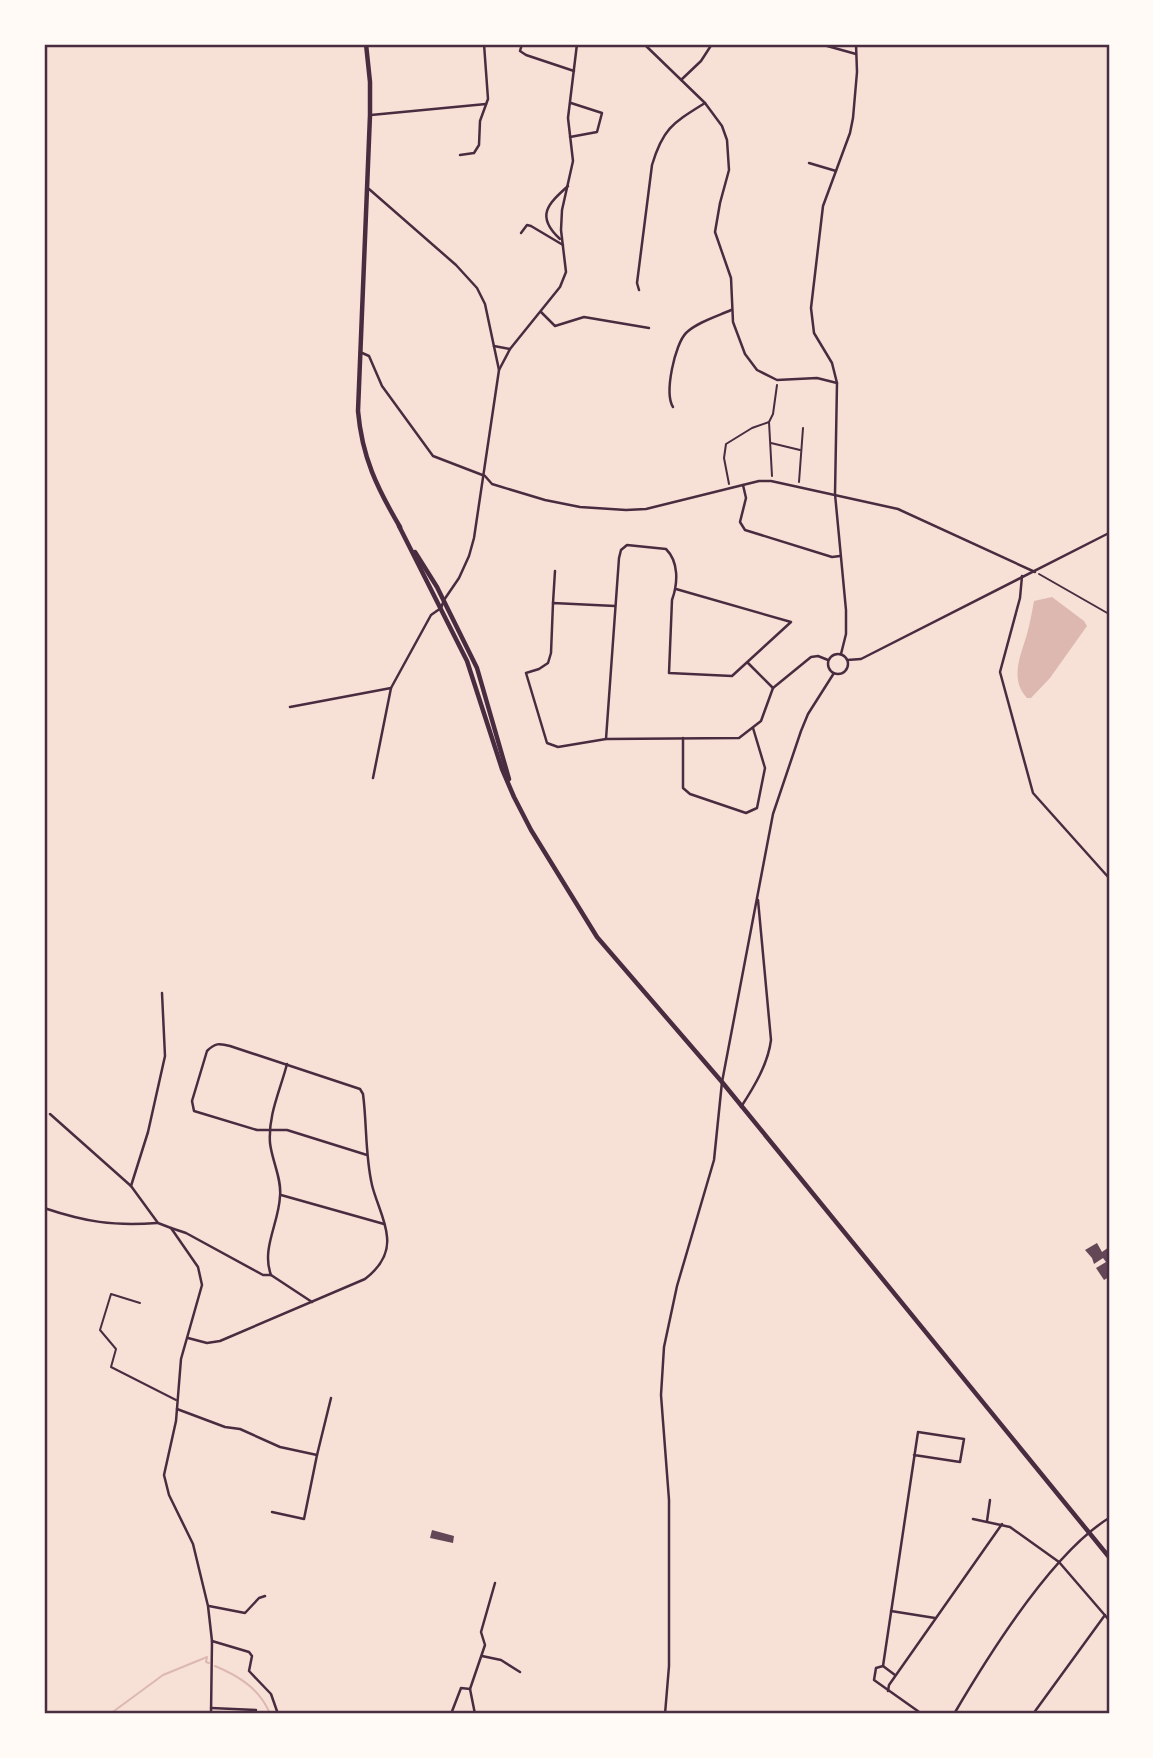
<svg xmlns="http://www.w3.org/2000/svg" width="1153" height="1758" viewBox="0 0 1153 1758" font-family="'Crimson Pro',serif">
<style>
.water{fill:#dcb8b0}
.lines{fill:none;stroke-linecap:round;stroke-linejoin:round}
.stream{stroke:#dcb8b0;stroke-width:2}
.building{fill:#644757}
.path{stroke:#4a2c40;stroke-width:2}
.service{stroke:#4a2c40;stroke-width:2}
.minor{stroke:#4a2c40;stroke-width:2.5}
.secondary{stroke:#4a2c40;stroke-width:4.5}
.neatline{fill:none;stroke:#4a2c40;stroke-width:2.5}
</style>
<rect width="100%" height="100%" fill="#f7e1d7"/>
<!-- water -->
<path class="water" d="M1052,597L1084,621L1087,626L1050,678L1031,698H1027C1009,679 1021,655 1027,634C1030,623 1032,612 1034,601Z"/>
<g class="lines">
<!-- stream -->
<g class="stream">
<path d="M215,1666C239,1676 260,1689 270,1714"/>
<polyline points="110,1714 163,1675 207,1657 206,1662 209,1663"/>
</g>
</g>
<!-- building -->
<g class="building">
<polygon points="1097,1243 1102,1252 1109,1247 1109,1277 1104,1280 1096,1268 1106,1262 1103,1258 1094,1264 1092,1258 1085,1250"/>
<polygon points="432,1530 454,1536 453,1543 430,1538"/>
</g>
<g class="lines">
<!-- path -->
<g class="path">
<polyline points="771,443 800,450"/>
<polyline points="772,476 769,422 773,414 777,385"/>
<polyline points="799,482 803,428"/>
<polyline points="729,484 724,458 726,444 752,428 769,422"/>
<polyline points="1039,574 1109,614"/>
</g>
<!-- service -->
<polyline class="service" points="140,1303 111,1294 100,1330 116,1349 111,1367 176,1400"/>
<!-- minor -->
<g class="minor">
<polyline points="522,44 520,51 526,55 574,71"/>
<polyline points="644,44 705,103 722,126 727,140 729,170 720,203 715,232 731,278 733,322 745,354 757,370 777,380 817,378 837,383"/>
<polyline points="820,44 856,54"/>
<polyline points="681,80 701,61 712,44"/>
<polyline points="371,115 486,104"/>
<polyline points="570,137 597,132 602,113 571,103"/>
<polyline points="460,155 474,153 479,145 480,121 488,99 484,44"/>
<polyline points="809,163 836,171"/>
<polyline points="521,233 527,225 531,226 563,245"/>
<path d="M560,239C535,216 548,204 568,186"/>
<path d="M639,290L637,283L652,165C663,128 673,123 705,103"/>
<polyline points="541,312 555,326 584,317 649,328"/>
<polyline points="494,346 510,349"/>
<polyline points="360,352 369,356 382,386 433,456 485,476 492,484 545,500 580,507 626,510 646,509 759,481 771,481 898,509 1035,572"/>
<polyline points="499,370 510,349 560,287 566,272 561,230 562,210 573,161 568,118 577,44"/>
<path d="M673,407C664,393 675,344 686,333C697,322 718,316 731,310"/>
<polyline points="743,485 746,498 740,522 745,530 832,557 840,556"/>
<polyline points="1022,576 1020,598 1000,672 1033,793 1109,878"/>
<polyline points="553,603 555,571"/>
<polyline points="615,606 553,603 551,653 548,663 539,669 526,673 547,743 558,747 606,739 739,738 761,721 773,688 811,657 818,656 828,660"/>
<circle cx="838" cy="664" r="10"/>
<polyline points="841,654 846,634 846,610 835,494 837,383 832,363 814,333 811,308 823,206 850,133 853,118 857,72 856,44"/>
<polyline points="847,660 861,659 1109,533"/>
<polyline points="748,663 773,688"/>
<polyline points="290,707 391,688 431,615 441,608 444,600 459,578 469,556 474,538 499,370 485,304 477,288 456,265 369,189"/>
<polyline points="683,738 683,788 690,794 746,813 757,808 765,768 753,728"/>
<path d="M606,739L619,558L621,550L627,545L666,549C679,562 678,583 672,600L669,673L732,676L791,622L676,589"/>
<polyline points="373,778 391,688"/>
<path d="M741,1107C754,1087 768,1064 771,1040L758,900"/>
<polyline points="50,1114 131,1186 158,1223 171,1228 198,1267 202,1285 181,1359 176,1421 164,1475 169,1495 193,1544 208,1606 212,1641 211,1714"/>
<polyline points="131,1186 148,1132 165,1056 162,993"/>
<polyline points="281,1195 384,1224"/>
<path d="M44,1208C86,1222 112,1226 157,1223"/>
<polyline points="171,1228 186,1233 263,1275 271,1275 312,1302"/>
<path d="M271,1275C261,1249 279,1223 280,1196C282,1179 272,1161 270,1143C268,1115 280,1091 287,1064"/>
<path d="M188,1338L207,1343L220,1341L365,1279C378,1269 389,1255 387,1237C386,1220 376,1202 372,1185C365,1155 367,1124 363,1094L360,1089L230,1046C219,1043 215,1043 207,1051L192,1101L194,1111L257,1130H287L367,1155"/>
<polyline points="177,1409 225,1427 240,1429 280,1447 317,1455 331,1398"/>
<path d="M914,1455L960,1462L964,1439L918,1432C906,1510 894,1588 883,1666L876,1668L874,1680L922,1714"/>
<polyline points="272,1512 304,1519 317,1455"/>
<polyline points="973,1519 1010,1527 1059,1562 1109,1620"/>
<polyline points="987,1521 990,1500"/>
<polyline points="209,1606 245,1613 259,1598 265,1596"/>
<polyline points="891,1611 935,1618"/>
<polyline points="212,1641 249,1652 252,1656 249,1671 271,1694 278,1714"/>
<polyline points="482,1656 501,1660 520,1672"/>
<polyline points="883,1666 895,1675"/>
<polyline points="470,1689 485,1645 481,1632 495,1583"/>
<polyline points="888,1691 889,1685 1002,1524"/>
<polyline points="211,1708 256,1710"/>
<polyline points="451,1714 461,1688 470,1689 475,1714"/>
<polyline points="665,1714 669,1666 669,1500 661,1395 664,1347 677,1286 714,1160 722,1082 773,814 801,731 808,714 834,673"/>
<path d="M954,1714C988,1656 1052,1553 1109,1518"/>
<polyline points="1033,1714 1105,1615"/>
</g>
<!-- secondary -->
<g class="secondary">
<path d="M366,44L370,82V115L358,411C362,457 377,488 400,527"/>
<polyline points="399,526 467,661 502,769 514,797 531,830 597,937 722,1082 1109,1557"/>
<polyline points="415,552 437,587 477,668 509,779"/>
</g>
</g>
<!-- border -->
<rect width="1153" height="1758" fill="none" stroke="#fffaf5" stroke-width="91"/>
<rect x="46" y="46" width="1062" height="1666" class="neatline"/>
</svg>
